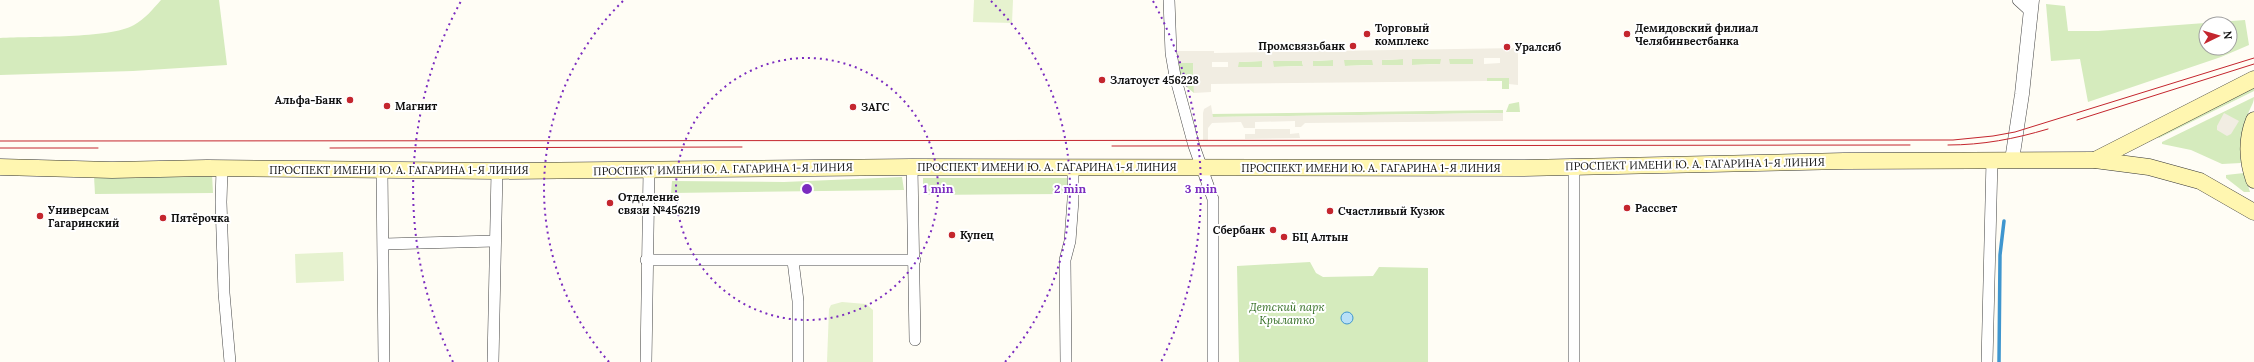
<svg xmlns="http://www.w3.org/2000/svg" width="2254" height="362" viewBox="0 0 2254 362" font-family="Lora,serif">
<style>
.green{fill:#d5ebbd;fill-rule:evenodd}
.pitch{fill:#e6f2cf}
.plaza{fill:#f1ede2;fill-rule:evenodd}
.water{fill:#b9e0f7;stroke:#3f96cf}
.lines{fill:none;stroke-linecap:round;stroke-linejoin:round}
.stream{stroke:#3f96cf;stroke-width:3.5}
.minor-casing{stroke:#444;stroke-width:12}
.tertiary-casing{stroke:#444;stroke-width:15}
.secondary-casing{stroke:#333;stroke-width:17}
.minor{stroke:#fff;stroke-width:11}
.tertiary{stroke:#fff;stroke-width:14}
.secondary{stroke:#fff6b0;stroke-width:16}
.tram{stroke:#c4262e;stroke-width:1}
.ring{fill:none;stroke:#7b2cbf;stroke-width:2;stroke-dasharray:2 4}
.poi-dot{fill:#c4262e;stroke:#fff;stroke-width:1.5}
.labels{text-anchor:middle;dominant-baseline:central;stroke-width:4;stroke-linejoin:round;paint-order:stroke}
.poi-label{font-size:11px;font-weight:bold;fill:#111;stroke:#fff;text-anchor:start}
.street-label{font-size:11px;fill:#111;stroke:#fff}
.park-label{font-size:11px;font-style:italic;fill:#2f6b1f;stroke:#fff}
.centre{fill:#7b2cbf;stroke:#fff;stroke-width:2}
.ring-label{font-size:12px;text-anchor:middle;font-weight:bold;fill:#7b2cbf;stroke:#fff;stroke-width:4;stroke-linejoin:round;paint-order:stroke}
</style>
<rect width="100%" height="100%" fill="#fffdf5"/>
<!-- green -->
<g class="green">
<path d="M161,0H219L227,65L133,71L0,75V38C32,36 109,39 134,25C145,19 153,9 161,0Z"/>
<path d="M2046,4L2065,6L2068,31H2098L2245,20L2249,45L2221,57L2088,102L2080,59L2051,61ZM2206,24H2230V48H2206Z"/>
<polygon points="1403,59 1403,65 1382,65 1382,60"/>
<polygon points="1412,59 1441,59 1441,64 1412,65"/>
<rect x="1449" y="59" width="24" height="5"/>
<polygon points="1333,60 1333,66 1313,66 1313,61"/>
<polygon points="1344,60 1373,60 1373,65 1344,66"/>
<polygon points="1262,61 1262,67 1238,67 1238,62"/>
<polygon points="1273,61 1302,61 1303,66 1273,67"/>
<polygon points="1175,63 1193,63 1194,93 1183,84"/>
<polygon points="1487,78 1509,78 1509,89 1502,89 1502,81 1487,81"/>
<polygon points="2254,86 2254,91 2159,138 2157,137"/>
<path d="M2254,97C2254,103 2250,108 2248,114C2241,132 2239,145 2241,163L2222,164L2191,150L2162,144V142Z"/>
<polygon points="1519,102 1520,112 1506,112 1509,104"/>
<polygon points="1503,110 1503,113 1212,117 1211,114"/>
<polygon points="2244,173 2250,192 2244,192 2226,178 2226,175"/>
<polygon points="212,174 213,193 95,194 94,176"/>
<polygon points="902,177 904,190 671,193 672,181 784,182"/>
<polygon points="923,178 1070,178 1069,194 923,195"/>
<polygon points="1310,262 1316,273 1323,277 1373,276 1379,267 1428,268 1428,362 1239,362 1237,266"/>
</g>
<!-- pitch -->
<g class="pitch">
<polygon points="974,0 1013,0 1012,23 973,22"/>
<polygon points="343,252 344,281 296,283 295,254"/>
<polygon points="842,302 866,304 873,310 873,362 827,362 829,309 831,305"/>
</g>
<!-- plaza -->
<g class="plaza">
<path d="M1518,48V85L1509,84V78H1487V81L1211,84V92L1194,93L1193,63H1175L1173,51H1214V53ZM1484,58H1500V63L1484,64ZM1403,59V65H1382V60ZM1441,59L1440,64L1412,65V59ZM1449,59H1473V64H1450ZM1333,60V66H1313V61ZM1344,60H1372L1373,65L1345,66ZM1262,61V67H1238L1239,62ZM1273,61H1302L1303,66L1274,67ZM1212,62H1228V67H1212Z"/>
<polygon points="1211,105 1213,117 1503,113 1503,121 1305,123 1301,127 1295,127 1295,121 1255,122 1255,128 1244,128 1241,122 1212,123 1208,128 1208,141 1203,141 1203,113 1204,109"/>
<polygon points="2224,113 2239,121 2231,134 2227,136 2217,130 2217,126"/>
<polygon points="1255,129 1290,129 1290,134 1299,133 1300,138 1245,139 1245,134 1255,134"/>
</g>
<!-- water -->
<circle class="water" cx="1347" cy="318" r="6"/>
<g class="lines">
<!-- stream -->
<polyline class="stream" points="1999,362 2000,255 2004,221"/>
<!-- minor casing -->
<g class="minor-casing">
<g id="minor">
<polyline points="1169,0 1171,53 1175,76 1194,146 1213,199 1213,362"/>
<polyline points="2018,0 2029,10"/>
<polyline points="912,167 915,340"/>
<polyline points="222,169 221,202 224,293 230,362"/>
<polyline points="382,170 384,362"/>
<polyline points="384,244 495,241"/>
<polyline points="646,260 915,260"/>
<polyline points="793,261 798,301 798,362"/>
<polyline points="493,362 497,171"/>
<polyline points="646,362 649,170"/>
<polyline points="1066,362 1065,260 1070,241 1073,200 1073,168"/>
<polyline points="1574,362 1574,167"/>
<polyline points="1987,362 1992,160"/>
</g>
</g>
<!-- tertiary casing -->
<g class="tertiary-casing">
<polyline id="tertiary" points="2012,160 2022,94 2032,0"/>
</g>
<!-- secondary casing -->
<g class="secondary-casing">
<g id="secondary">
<path d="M2254,120C2246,140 2247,160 2254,180"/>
<polyline points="2095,160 2254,79"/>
<polyline points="0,167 112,170 207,168 497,171 912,167 1521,168 1844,161 2095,160 2149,167 2200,181 2254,212"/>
</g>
</g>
<!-- minor -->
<use href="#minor" class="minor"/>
<!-- tertiary -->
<use href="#tertiary" class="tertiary"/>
<!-- secondary -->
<use href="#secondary" class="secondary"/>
<!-- tram -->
<g class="tram">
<polyline points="2077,120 2254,64"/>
<polyline points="0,141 1953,140 1993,136 2015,132 2254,58"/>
<path d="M1948,145C1983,145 2014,139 2048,129"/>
<polyline points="1112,146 1910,145"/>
<polyline points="0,148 98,148"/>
<polyline points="330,148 742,147"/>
</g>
</g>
<!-- distance rings -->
<g class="ring">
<circle cx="807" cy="189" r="131"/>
<path d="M609 362A263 263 0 0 1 623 1M991 1A263 263 0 0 1 1005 362"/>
<path d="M453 362A394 394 0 0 1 461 1M1153 1A394 394 0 0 1 1161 362"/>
</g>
<!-- markers -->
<g class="poi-dot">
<circle cx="1367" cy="34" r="4"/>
<circle cx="1627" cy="34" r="4"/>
<circle cx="1353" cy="46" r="4"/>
<circle cx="1507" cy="47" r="4"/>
<circle cx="1102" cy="80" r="4"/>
<circle cx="350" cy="100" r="4"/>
<circle cx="387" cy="106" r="4"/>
<circle cx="853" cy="107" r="4"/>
<circle cx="610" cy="203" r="4"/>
<circle cx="1627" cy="208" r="4"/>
<circle cx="1330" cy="211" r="4"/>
<circle cx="40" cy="216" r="4"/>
<circle cx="163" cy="218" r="4"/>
<circle cx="1273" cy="230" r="4"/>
<circle cx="952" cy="235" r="4"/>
<circle cx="1284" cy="237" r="4"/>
</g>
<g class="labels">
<!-- poi labels -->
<g class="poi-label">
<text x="1375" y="28">Торговый<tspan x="1375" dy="13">комплекс</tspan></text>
<text x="1635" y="28">Демидовский филиал<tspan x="1635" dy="13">Челябинвестбанка</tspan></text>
<text x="1345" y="46" text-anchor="end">Промсвязьбанк</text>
<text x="1515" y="47">Уралсиб</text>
<text x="1110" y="80">Златоуст 456228</text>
<text x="342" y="100" text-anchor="end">Альфа-Банк</text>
<text x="395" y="106">Магнит</text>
<text x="861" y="107">ЗАГС</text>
<text x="618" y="197">Отделение<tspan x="618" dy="13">связи №456219</tspan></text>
<text x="1635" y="208">Рассвет</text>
<text x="48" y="210">Универсам<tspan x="48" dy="13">Гагаринский</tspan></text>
<text x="1338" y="211">Счастливый Кузюк</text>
<text x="171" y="218">Пятёрочка</text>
<text x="1265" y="230" text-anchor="end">Сбербанк</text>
<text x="960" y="235">Купец</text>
<text x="1292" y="237">БЦ Алтын</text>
</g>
<!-- street labels -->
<g class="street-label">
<text transform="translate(1695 164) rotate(-1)">ПРОСПЕКТ ИМЕНИ Ю. А. ГАГАРИНА 1-Я ЛИНИЯ</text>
<text x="1047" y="167">ПРОСПЕКТ ИМЕНИ Ю. А. ГАГАРИНА 1-Я ЛИНИЯ</text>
<text x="1371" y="168">ПРОСПЕКТ ИМЕНИ Ю. А. ГАГАРИНА 1-Я ЛИНИЯ</text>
<text transform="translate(723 169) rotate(-1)">ПРОСПЕКТ ИМЕНИ Ю. А. ГАГАРИНА 1-Я ЛИНИЯ</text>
<text x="399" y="170">ПРОСПЕКТ ИМЕНИ Ю. А. ГАГАРИНА 1-Я ЛИНИЯ</text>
</g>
<!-- park labels -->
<g class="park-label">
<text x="1287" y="307">Детский парк<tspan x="1287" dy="13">Крылатко</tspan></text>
</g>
</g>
<circle cx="807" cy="189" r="6" class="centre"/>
<g class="ring-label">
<text x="938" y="193">1 min</text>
<text x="1070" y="193">2 min</text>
<text x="1201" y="193">3 min</text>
</g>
<!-- north arrow -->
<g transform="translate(2218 36) rotate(85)"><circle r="19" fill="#ffffff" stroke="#a0a0a0"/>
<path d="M0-3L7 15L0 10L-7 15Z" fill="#c4262e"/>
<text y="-6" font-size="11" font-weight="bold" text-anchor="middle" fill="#111111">N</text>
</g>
</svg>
